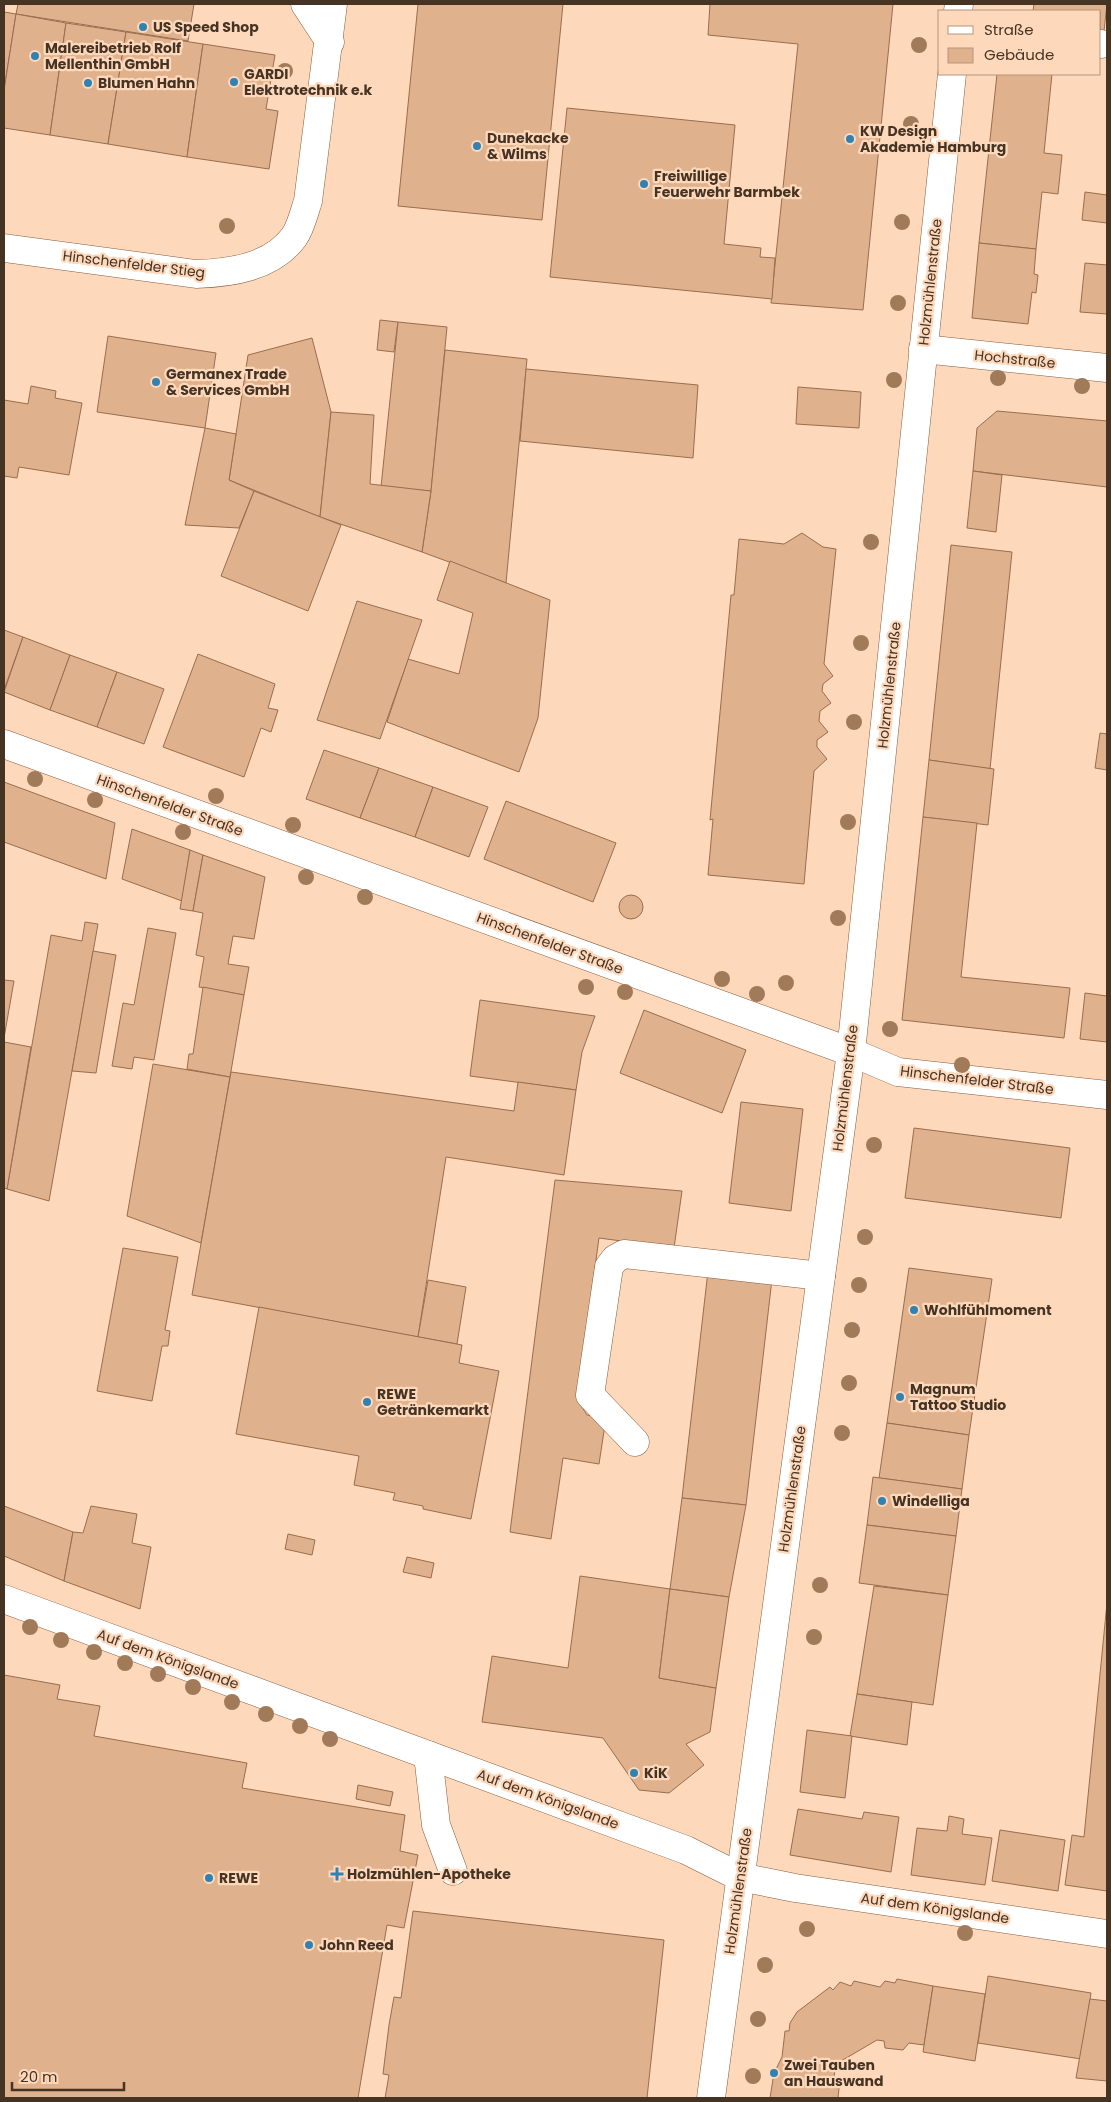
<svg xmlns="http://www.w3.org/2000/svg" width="1111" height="2102" viewBox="0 0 1111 2102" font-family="Poppins,sans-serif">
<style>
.building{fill:#e0b18d;stroke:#996e4d}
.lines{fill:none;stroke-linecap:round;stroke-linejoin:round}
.minor-casing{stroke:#875d3c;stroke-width:29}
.minor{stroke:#fff;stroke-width:28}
.tree{fill:#a17a59}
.poi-dot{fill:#3082b3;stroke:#fed8bb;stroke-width:2}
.labels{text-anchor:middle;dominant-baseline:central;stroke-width:4.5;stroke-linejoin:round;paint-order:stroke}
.poi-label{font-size:14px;font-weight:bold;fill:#453324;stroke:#fed8bb;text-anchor:start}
.street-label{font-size:14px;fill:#453324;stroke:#fed8bb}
</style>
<rect width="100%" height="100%" fill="#fed8bb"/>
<!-- building -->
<g class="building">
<polygon points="18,4 194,4 188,41 16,14"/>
<polygon points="418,4 563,4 542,220 398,206"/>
<polygon points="710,4 893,4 863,310 771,303 798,44 708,35"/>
<polygon points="1034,4 1107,4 1104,31 1100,30 1100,11 1033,11"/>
<polygon points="4,12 16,14 4,90"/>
<polygon points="16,14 66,23 50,135 4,128 4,90"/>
<polygon points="66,23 126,32 108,144 50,135"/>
<polygon points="126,32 203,44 187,157 108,144"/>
<polygon points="203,44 275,55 266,109 278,111 269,169 187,157"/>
<polygon points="997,74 1052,74 1044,153 1062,155 1058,194 1042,192 1036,249 979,243"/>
<polygon points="567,108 735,125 724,244 761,248 760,257 775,258 772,299 550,277"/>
<polygon points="1085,192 1107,195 1107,223 1082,220"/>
<polygon points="979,243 1036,249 1034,274 1038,275 1036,293 1032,292 1028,324 972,318"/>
<polygon points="1085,263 1107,265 1107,314 1080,312"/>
<polygon points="380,320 398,322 394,352 377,350"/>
<polygon points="398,322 447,327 431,491 381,487"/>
<polygon points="108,336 216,353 205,428 97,412"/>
<polygon points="312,338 331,412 320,517 229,480 248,355"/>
<polygon points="445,350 527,359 506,583 422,552 431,491"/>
<polygon points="526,369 698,385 693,458 520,441"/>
<polygon points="31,386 56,391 55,398 82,403 69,475 19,467 17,478 4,476 4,400 28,404"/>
<polygon points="798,387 861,392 859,428 796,424"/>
<polygon points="997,411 1107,421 1107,487 973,471 977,428"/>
<polygon points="331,412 374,415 370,484 431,491 422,552 320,517"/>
<polygon points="205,428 236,434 229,480 254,491 239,528 185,525"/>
<polygon points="973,471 1002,475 996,532 967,528"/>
<polygon points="254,491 341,525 308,611 221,576"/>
<polygon points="802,533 823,547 836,549 824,664 833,676 823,684 822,691 831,703 820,711 819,721 828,732 817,740 817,747 827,759 814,771 804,884 708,875 713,819 710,820 731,595 734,595 739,539 784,544"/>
<polygon points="951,545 1012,552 990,769 929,760"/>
<polygon points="450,561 550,600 538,718 519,772 387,722 408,659 459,674 473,613 437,600"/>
<polygon points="357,601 422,620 380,739 317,720"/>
<polygon points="4,630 23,637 4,690"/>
<polygon points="23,637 70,655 50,710 4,692"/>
<polygon points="198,654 275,684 268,708 278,710 271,732 261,728 244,777 163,747"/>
<polygon points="70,655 117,672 97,727 50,710"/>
<polygon points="117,672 164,689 144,744 97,727"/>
<polygon points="1100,733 1107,734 1107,770 1095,768"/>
<polygon points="324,750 379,768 360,818 306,799"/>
<polygon points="929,760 994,769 988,825 923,817"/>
<polygon points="379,768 433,787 415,837 360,818"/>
<polygon points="4,782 115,823 106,879 4,842"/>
<polygon points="433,787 488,807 469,857 415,837"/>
<polygon points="506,801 616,843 593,902 484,859"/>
<polygon points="923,817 977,823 961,977 1070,988 1064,1038 902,1020"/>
<polygon points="132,829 190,850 182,901 122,879"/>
<polygon points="190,850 203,855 193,911 180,909"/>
<polygon points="203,855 265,877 254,939 233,936 228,964 249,967 244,995 199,987 204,957 196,955 203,913 193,911"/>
<circle cx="631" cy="907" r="12"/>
<polygon points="85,922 98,924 49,1201 7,1189 51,935 82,941"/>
<polygon points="148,928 176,933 154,1060 134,1057 132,1069 112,1066 123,1003 134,1005"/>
<polygon points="93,951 116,955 96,1073 72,1071"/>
<polygon points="4,980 14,981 4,1038"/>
<polygon points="203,987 244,995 230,1077 187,1069 189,1054 193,1054"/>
<polygon points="1085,993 1107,996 1107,1042 1080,1039"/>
<polygon points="480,1000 595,1016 582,1052 576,1090 470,1076"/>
<polygon points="644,1010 746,1050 722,1113 620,1073"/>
<polygon points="4,1042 31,1047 7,1189 4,1188"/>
<polygon points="153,1064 230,1077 201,1243 127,1216"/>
<polygon points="231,1072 514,1111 518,1082 576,1090 564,1175 446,1157 418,1337 192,1295"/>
<polygon points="741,1102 803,1109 791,1211 729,1203"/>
<polygon points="914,1128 1070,1148 1061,1218 905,1198"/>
<polygon points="555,1180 682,1191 674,1248 599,1238 577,1399 587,1415 606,1418 599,1464 563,1458 551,1539 510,1532"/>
<polygon points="123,1248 178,1257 165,1330 170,1331 168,1346 162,1346 152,1401 97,1391"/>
<polygon points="909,1268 992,1279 969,1435 887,1423"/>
<polygon points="708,1271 772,1279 746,1505 682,1498"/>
<polygon points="428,1280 466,1287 457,1344 418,1337"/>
<polygon points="259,1307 462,1345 459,1363 499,1371 471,1519 423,1509 423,1506 393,1500 395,1493 354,1485 359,1456 236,1434"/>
<polygon points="887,1423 969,1435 962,1489 879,1478"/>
<polygon points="873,1477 962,1489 956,1536 867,1525"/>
<polygon points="682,1498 746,1505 729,1597 670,1589"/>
<polygon points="4,1506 73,1532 64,1581 4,1556"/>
<polygon points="91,1506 137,1514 132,1543 151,1547 140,1609 64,1581 73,1532 83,1533"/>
<polygon points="867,1525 956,1536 948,1595 859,1583"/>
<polygon points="288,1534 315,1540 312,1555 285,1549"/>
<polygon points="407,1557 434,1563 431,1578 403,1572"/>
<polygon points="580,1576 670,1589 659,1678 716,1688 710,1732 686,1744 704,1765 669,1793 639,1790 603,1738 482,1722 492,1656 568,1668"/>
<polygon points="874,1586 948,1595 933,1705 857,1694"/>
<polygon points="670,1589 729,1597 716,1688 659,1678"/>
<polygon points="1107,1603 1107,1891 1065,1885 1072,1835 1084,1837"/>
<polygon points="4,1675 60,1685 57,1699 100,1706 94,1736 247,1763 242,1788 405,1815 400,1851 418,1855 404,1928 387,1925 358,2098 4,2098"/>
<polygon points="857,1694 912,1702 907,1745 850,1736"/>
<polygon points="807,1730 852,1736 845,1798 800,1792"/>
<polygon points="358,1785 393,1792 390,1806 356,1799"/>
<polygon points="798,1809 862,1819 864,1812 899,1817 891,1872 790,1855"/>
<polygon points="949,1816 964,1819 962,1834 992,1838 985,1885 911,1875 917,1828 947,1831"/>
<polygon points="1000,1830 1065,1840 1058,1891 992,1881"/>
<polygon points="413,1911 664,1940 647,2098 385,2098 389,2075 383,2074 389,2025 394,1997 401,1998"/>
<polygon points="988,1976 1091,1993 1081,2059 978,2043"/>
<polygon points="897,1979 933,1986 924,2045 909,2043 903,2050 885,2048 884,2041 877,2040 836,2064 834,2077 840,2079 838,2098 770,2098 774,2073 782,2057 785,2031 789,2031 790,2023 797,2012 830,1987 833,1990 840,1982 851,1986 854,1981 880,1987 885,1981 895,1983"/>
<polygon points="933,1986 985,1994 975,2061 923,2052"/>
<polygon points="1090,1999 1107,2001 1107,2081 1076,2078"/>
</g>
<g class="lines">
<!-- minor casing -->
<g class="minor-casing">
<g id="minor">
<polyline points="305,4 330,42"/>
<polyline points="958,11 959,4"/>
<polyline points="1100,44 1101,44"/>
<path d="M4,248L196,274C231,273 272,267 294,237C301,227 304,213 308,201L333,4"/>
<polyline points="923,349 1107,368"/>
<polyline points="4,744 851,1052 898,1072 1107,1095"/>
<polyline points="635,1442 590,1395 609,1267 615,1259 624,1254 821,1276"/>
<polyline points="4,1599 686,1850 740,1877 795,1888 1107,1934"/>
<polyline points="428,1755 436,1825 453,1871"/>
<polyline points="711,2098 851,1052 952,74"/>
</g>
</g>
<!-- minor -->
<use href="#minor" class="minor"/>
</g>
<!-- trees -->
<g class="tree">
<circle cx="919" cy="45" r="8"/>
<circle cx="285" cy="71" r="8"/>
<circle cx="911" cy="124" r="8"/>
<circle cx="902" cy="222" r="8"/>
<circle cx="227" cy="226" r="8"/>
<circle cx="898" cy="303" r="8"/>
<circle cx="998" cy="378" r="8"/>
<circle cx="894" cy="380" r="8"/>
<circle cx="1082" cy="386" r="8"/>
<circle cx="871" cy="542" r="8"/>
<circle cx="861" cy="643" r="8"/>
<circle cx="854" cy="722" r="8"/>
<circle cx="35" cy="779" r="8"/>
<circle cx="216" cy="796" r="8"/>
<circle cx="95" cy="800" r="8"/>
<circle cx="848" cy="822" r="8"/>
<circle cx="293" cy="825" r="8"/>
<circle cx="183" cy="832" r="8"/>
<circle cx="306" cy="877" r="8"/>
<circle cx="365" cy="897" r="8"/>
<circle cx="838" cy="918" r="8"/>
<circle cx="722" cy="979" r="8"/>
<circle cx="786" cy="983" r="8"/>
<circle cx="586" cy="987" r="8"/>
<circle cx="625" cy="992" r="8"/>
<circle cx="757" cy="994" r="8"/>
<circle cx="890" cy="1029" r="8"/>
<circle cx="962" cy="1065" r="8"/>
<circle cx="874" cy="1145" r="8"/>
<circle cx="865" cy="1237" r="8"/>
<circle cx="859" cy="1285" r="8"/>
<circle cx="852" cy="1330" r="8"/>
<circle cx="849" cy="1383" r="8"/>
<circle cx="842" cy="1433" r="8"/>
<circle cx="820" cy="1585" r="8"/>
<circle cx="30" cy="1627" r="8"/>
<circle cx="814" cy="1637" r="8"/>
<circle cx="61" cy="1640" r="8"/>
<circle cx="94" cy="1652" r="8"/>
<circle cx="125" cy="1663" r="8"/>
<circle cx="158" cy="1674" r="8"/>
<circle cx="193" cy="1687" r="8"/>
<circle cx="232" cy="1702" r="8"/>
<circle cx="266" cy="1714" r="8"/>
<circle cx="300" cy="1726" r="8"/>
<circle cx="330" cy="1739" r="8"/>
<circle cx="807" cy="1929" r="8"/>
<circle cx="965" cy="1933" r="8"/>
<circle cx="765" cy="1965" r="8"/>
<circle cx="758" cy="2019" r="8"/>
<circle cx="753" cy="2076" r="8"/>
</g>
<!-- markers -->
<g class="poi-dot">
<circle cx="143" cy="27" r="5"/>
<circle cx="35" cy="56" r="5"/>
<circle cx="234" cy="82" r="5"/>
<circle cx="88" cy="83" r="5"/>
<circle cx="850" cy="139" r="5"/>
<circle cx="477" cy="146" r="5"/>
<circle cx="644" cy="184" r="5"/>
<circle cx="156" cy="382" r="5"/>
<circle cx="914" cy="1310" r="5"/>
<circle cx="900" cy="1397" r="5"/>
<circle cx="367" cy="1402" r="5"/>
<circle cx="882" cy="1501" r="5"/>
<circle cx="634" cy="1773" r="5"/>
<path d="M334.5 1866.5h5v5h5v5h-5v5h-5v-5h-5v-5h5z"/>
<circle cx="209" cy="1878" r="5"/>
<circle cx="309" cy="1945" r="5"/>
<circle cx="774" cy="2073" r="5"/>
</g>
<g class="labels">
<!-- poi labels -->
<g class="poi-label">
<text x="153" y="27">US Speed Shop</text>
<text x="45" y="48">Malereibetrieb Rolf<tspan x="45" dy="16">Mellenthin GmbH</tspan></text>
<text x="244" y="74">GARDI<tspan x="244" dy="16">Elektrotechnik e.k</tspan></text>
<text x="98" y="83">Blumen Hahn</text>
<text x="860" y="131">KW Design<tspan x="860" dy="16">Akademie Hamburg</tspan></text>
<text x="487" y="138">Dunekacke<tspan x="487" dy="16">&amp; Wilms</tspan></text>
<text x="654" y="176">Freiwillige<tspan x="654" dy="16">Feuerwehr Barmbek</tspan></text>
<text x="166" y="374">Germanex Trade<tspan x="166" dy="16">&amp; Services GmbH</tspan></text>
<text x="924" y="1310">Wohlfühlmoment</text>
<text x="910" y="1389">Magnum<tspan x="910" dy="16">Tattoo Studio</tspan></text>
<text x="377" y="1394">REWE<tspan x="377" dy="16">Getränkemarkt</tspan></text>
<text x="892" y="1501">Windelliga</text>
<text x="644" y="1773">KiK</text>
<text x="347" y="1874">Holzmühlen-Apotheke</text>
<text x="219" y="1878">REWE</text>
<text x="319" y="1945">John Reed</text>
<text x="784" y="2065">Zwei Tauben<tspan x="784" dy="16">an Hauswand</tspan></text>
</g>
<!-- street labels -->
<g class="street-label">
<text transform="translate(134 264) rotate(7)">Hinschenfelder Stieg</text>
<text transform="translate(930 282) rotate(-84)">Holzmühlenstraße</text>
<text transform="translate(1015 359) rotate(6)">Hochstraße</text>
<text transform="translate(889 685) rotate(-84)">Holzmühlenstraße</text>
<text transform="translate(170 805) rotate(20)">Hinschenfelder Straße</text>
<text transform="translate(550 943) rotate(20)">Hinschenfelder Straße</text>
<text transform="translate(977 1080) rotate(7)">Hinschenfelder Straße</text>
<text transform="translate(845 1088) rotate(-83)">Holzmühlenstraße</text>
<text transform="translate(792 1489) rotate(-82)">Holzmühlenstraße</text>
<text transform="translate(168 1659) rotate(20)">Auf dem Königslande</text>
<text transform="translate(548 1799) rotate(20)">Auf dem Königslande</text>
<text transform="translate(738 1891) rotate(-82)">Holzmühlenstraße</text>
<text transform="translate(935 1908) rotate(8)">Auf dem Königslande</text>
</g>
</g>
<!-- border -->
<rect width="1111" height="2102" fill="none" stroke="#453324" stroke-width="10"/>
<!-- legend -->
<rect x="938" y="10" width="162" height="65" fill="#fed8bb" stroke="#b4967f"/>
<rect x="948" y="26" width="25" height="8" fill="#ffffff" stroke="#b4967f"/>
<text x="984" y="35" font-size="15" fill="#453324">Straße</text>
<rect x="948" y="48" width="25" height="15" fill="#e0b18d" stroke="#b4967f"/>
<text x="984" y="60" font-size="15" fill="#453324">Gebäude</text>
<!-- scale -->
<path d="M12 2082v8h112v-8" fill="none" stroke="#453324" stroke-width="2.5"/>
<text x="20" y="2082" font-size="15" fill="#453324" stroke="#fed8bb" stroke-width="4" paint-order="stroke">20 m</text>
</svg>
